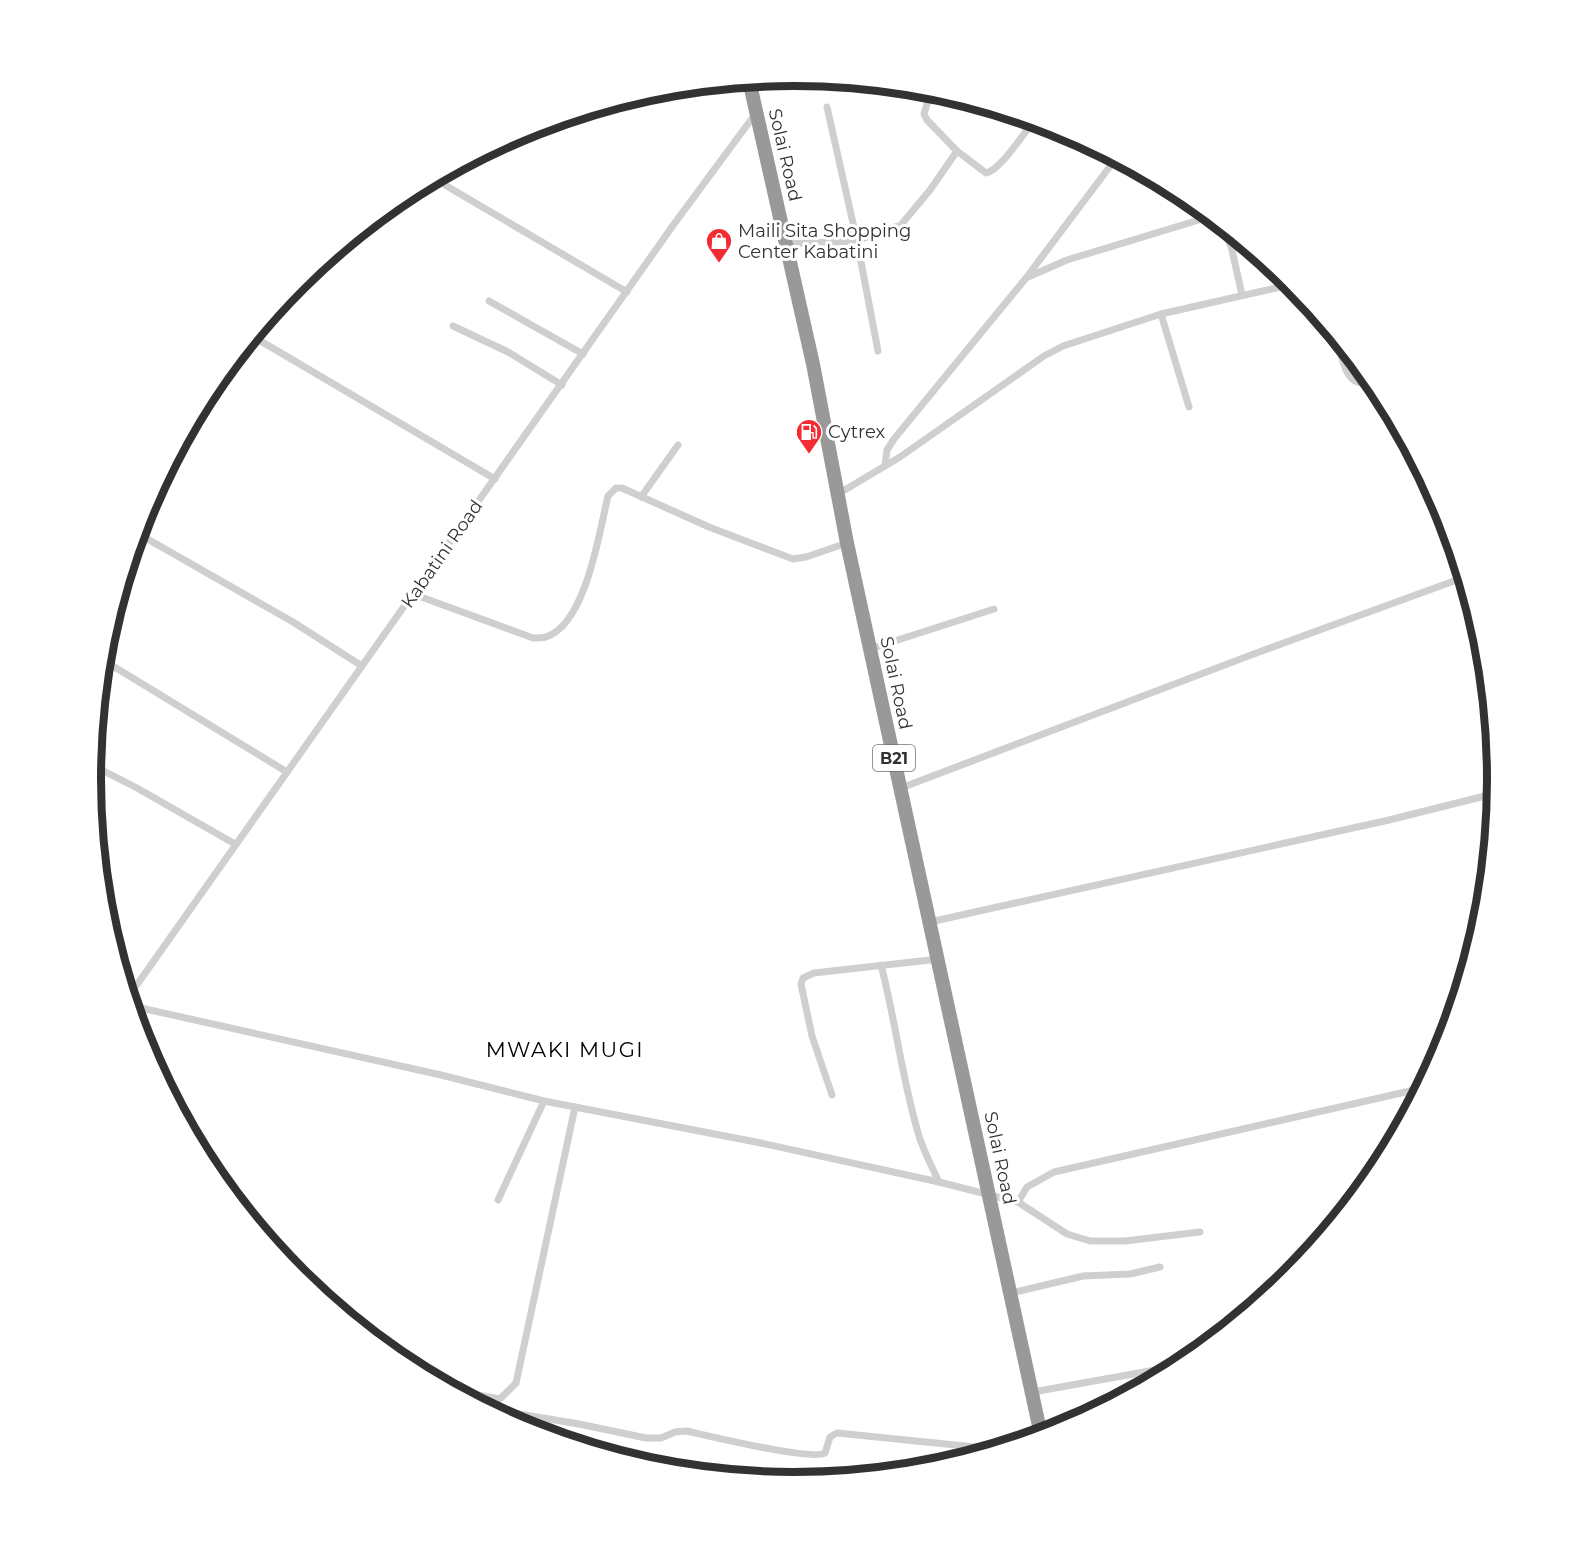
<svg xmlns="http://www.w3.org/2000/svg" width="1589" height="1557" viewBox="0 0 1589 1557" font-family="Montserrat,sans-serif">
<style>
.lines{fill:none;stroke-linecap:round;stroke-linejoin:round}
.street{stroke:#cfcfcf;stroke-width:7}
.highway{stroke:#999;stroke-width:14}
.labels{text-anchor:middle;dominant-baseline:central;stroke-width:6;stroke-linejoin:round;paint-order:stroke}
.shield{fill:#fff;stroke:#707070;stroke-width:1.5}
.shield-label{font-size:16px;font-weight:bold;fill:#323232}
.street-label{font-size:18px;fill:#323232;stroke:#fff}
.poi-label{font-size:18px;fill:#323232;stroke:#fff;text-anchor:start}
.quarter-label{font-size:21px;letter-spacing:1.5px;fill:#000;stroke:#fff}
.rim{fill:none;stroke:#323232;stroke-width:8}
</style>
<rect width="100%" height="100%" fill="#fff"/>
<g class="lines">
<!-- street -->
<g class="street">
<path d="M937,90L927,104L924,114L927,120L957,151L986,173C1000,171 1024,132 1035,120"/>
<polyline points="827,107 857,241 878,351"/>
<polyline points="433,178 627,292"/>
<polyline points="1223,224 1232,250 1242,295"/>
<polyline points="787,244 857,241 886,229 900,226 930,190 957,151"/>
<polyline points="1283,274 1284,285"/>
<polyline points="1028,277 1067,260 1212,216"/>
<polyline points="489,301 583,354"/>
<polyline points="1161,314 1189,407"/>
<polyline points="453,326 508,352 562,385"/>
<polyline points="252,336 495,479"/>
<path d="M1337,336C1342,357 1344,392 1374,381"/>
<polyline points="885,465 887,450 894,439 1026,278 1117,157"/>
<polyline points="838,494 900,457 1044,356 1063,346 1161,314 1294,284"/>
<polyline points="641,497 678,445"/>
<polyline points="137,533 293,622 362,666"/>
<path d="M413,594L533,638C537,638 542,638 546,637C586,624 599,533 608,496L616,488H622L709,527L793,559L806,557L847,543"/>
<polyline points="870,649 994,609"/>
<polyline points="103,660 287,772"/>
<polyline points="92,765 137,788 235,844"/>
<polyline points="901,788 1251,655 1465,577"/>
<polyline points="930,922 1389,820 1497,793"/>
<path d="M881,965C896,1022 902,1080 919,1136C924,1152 932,1167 939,1182"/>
<polyline points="129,996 674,224 756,113"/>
<polyline points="132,1006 441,1075 544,1101 761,1143 939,1182 1018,1202 1067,1234 1090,1241 1125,1241 1200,1232"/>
<polyline points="832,1095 812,1036 801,984 803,978 814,973 939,959"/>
<polyline points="498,1200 544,1101"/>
<polyline points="1018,1202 1027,1187 1054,1172 1423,1088"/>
<polyline points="1011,1293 1083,1276 1130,1274 1160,1267"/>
<polyline points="456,1391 500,1399 516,1383 575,1107"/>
<polyline points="1033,1392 1183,1365"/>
<path d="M489,1409L579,1424L646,1438H661L675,1432L687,1431C709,1436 812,1461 825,1453L830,1437L837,1433L995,1449"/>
</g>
<!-- highway -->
<polyline class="highway" points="749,80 813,364 847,543 1041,1435"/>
</g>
<!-- icons -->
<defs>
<g id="shop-pin" transform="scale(1.35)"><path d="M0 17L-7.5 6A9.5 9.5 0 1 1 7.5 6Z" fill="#f32b32" stroke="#fff"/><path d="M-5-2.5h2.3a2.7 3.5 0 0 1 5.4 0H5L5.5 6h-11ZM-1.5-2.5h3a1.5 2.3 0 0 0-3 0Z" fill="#fff"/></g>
<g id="fuel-pin" transform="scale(1.35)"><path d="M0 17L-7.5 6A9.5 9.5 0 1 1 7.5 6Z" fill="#f32b32" stroke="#fff"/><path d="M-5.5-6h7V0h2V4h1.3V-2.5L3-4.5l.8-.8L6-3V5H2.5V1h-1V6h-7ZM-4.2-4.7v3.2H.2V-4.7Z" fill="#fff"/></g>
</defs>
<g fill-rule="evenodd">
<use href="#shop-pin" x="719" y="241"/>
<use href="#fuel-pin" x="809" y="432"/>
</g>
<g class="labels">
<!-- shield labels -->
<rect class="shield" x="873" y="745" width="42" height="26" rx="4.5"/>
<g class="shield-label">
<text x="894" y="758">B21</text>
</g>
<!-- street labels -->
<g class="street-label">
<text transform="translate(785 155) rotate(77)">Solai Road</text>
<text transform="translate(442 554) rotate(-55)">Kabatini Road</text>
<text transform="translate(896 683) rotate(78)">Solai Road</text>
<text transform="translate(1000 1158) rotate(78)">Solai Road</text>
</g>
<!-- poi labels -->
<g class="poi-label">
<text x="738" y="231">Maili Sita Shopping<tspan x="738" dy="21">Center Kabatini</tspan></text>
<text x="828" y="432">Cytrex</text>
</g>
<!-- quarter labels -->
<g class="quarter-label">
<text x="565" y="1049">MWAKI MUGI</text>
</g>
</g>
<!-- crop -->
<path d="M0 0H1589V1557H0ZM101 779a693 693 0 1 1 1386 0a693 693 0 1 1-1386 0Z" fill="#fff" fill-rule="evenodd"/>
<path class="rim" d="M101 779a693 693 0 1 1 1386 0a693 693 0 1 1-1386 0Z"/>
</svg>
